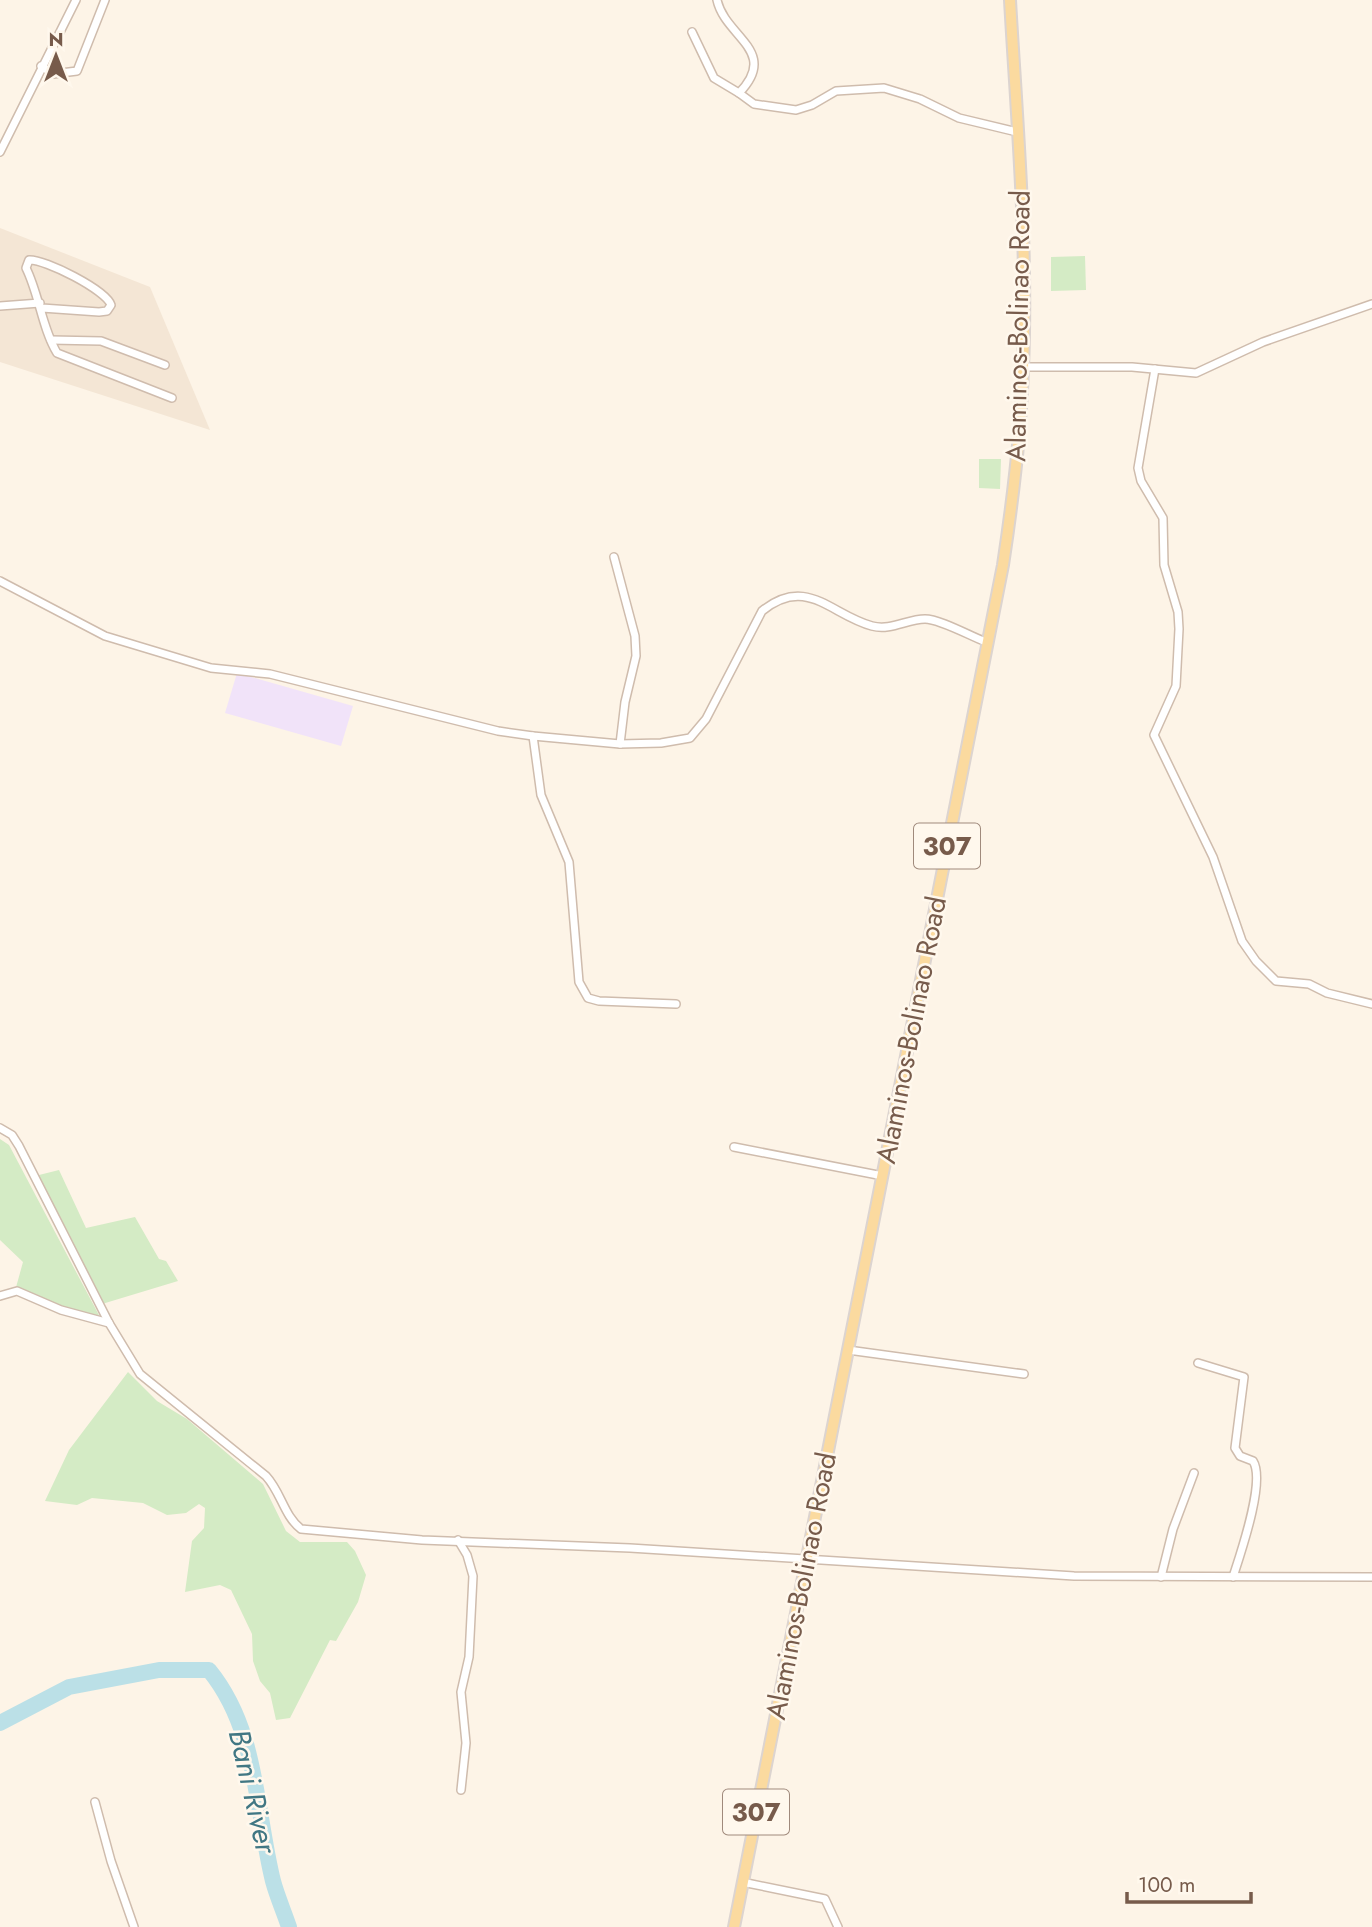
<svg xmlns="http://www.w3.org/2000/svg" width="1372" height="1927" viewBox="0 0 1372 1927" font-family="Jost,sans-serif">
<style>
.residential{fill:#f4e6d5}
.education{fill:#f1e3f9}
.green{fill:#d4ebc5}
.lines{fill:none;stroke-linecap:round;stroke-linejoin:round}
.river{stroke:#bbe0e7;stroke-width:16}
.street-casing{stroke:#cfbcad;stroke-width:10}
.primary-casing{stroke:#dcd4d0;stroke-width:14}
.street{stroke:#fff;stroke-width:7}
.primary{stroke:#fbda9f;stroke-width:10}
.labels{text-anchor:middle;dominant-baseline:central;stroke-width:5;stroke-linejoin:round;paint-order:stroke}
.shield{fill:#fff8ed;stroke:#a08a7c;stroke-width:2}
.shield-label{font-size:26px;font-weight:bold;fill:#775b4b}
.street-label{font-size:28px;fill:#775b4b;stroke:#fff8ed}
.water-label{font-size:30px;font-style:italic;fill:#417783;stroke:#fff8ed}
</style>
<rect width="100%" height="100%" fill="#fdf4e7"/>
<!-- residential -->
<polygon class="residential" points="0,228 150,287 210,430 0,362"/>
<!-- education -->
<polygon class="education" points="237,673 353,706 341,746 225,713"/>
<!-- green -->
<g class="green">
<polygon points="1085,256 1086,290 1051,291 1051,257"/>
<polygon points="979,459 1001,459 1000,489 979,488"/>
<polygon points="0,1139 9,1145 101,1319 15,1291 23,1262 0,1240"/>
<polygon points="59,1170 86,1228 135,1217 159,1259 166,1261 178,1281 102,1304 35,1176"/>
<polygon points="128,1372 157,1401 187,1419 263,1484 286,1531 300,1542 347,1542 355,1551 366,1575 358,1602 336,1641 330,1640 290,1718 276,1720 270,1693 260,1681 253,1661 252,1634 231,1590 220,1585 185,1592 192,1541 204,1528 205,1508 199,1504 186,1513 167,1515 143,1503 92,1498 77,1505 45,1501 69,1450"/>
</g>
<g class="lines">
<!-- river -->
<path class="river" d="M0,1723L69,1687L159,1670H209C258,1730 255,1808 273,1881C277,1896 284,1912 289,1927"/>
<!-- street casing -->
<g class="street-casing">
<g id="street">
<path d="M692,32L714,78L739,93C780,51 725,37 717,0"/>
<polyline points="41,66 53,74 77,71 105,0"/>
<polyline points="739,93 754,104 796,110 812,105 836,91 884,88 920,99 959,118 1017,132"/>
<polyline points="0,152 76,0"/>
<polyline points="0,306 40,303"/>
<path d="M42,308L99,312L107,311L111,305C106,290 45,259 29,260L26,268C39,294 42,328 57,353L172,398"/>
<polyline points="51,340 101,341 165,365"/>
<polyline points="1023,367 1132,367 1196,373 1263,342 1372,304"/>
<polyline points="1155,369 1138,468 1141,481 1163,518 1164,565 1178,612 1179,629 1176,686 1154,735 1213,857 1242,941 1256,961 1276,981 1309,984 1327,993 1372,1004"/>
<polyline points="614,557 635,636 636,656 625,702 620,744"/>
<path d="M0,581L105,636L211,668L270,674L498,731L533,736L620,744L661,743L690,738L706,719L762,611C807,575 831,615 872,626C891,631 907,619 925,619C940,619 970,636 986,642"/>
<polyline points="533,736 541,795 569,862 579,982 588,998 599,1001 676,1004"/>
<path d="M0,1128L12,1135L19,1146L109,1323L140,1374L266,1476C281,1492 284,1516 301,1529L422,1540L630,1548L1074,1576L1372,1577"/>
<polyline points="734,1147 883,1176"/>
<polyline points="0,1296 17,1291 61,1310 109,1323"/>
<polyline points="848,1350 1024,1374"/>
<path d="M1198,1363L1244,1377L1235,1448L1240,1456L1253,1461C1266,1481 1240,1555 1233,1577"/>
<polyline points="458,1540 467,1555 473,1576 469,1657 461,1692 466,1743 461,1790"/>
<polyline points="1161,1577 1173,1529 1194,1473"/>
<polyline points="95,1802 111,1861 134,1927"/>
<polyline points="742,1882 825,1899 838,1927"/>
</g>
</g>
<!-- primary casing -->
<g class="primary-casing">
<path id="primary" d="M734,1927L1003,565C1013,499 1021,435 1023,368C1028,246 1017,122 1010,0"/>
</g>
<!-- street -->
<use href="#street" class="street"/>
<!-- primary -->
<use href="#primary" class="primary"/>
</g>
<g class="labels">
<!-- shield labels -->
<g class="shield">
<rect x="914" y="823.5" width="66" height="45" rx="5"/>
<rect x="723" y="1789.5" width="66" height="45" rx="5"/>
</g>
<g class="shield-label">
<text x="947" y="846">307</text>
<text x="756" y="1812">307</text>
</g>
<!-- street labels -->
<g class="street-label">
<text transform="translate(1018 326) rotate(-89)">Alaminos-Bolinao Road</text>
<text transform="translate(911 1030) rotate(-79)">Alaminos-Bolinao Road</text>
<text transform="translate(801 1586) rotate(-79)">Alaminos-Bolinao Road</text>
</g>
<!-- water labels -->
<g class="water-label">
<text transform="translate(253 1791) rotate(77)">Bani River</text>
</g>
</g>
<!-- north arrow -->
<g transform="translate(56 56)" stroke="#fff8ed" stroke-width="5" paint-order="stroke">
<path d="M0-5L12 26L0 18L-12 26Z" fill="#775b4b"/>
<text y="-10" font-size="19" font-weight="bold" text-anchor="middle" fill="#775b4b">N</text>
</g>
<!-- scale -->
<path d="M1127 1892v10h124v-10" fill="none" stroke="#775b4b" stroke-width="3.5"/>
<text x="1138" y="1892" font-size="21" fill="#775b4b" stroke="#fff8ed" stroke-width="5" paint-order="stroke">100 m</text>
</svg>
